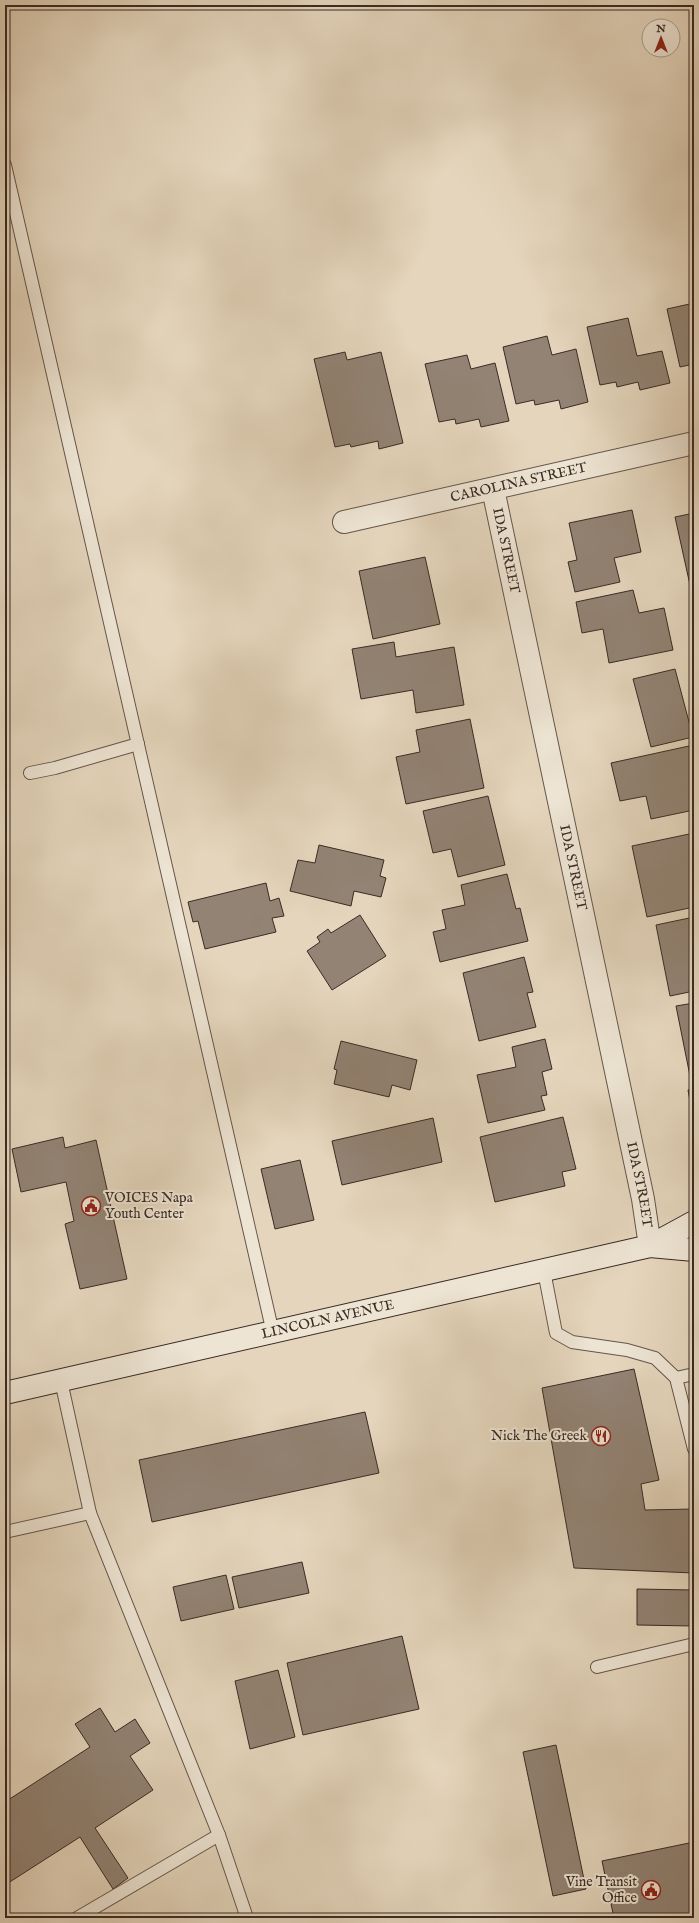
<svg xmlns="http://www.w3.org/2000/svg" width="699" height="1923" viewBox="0 0 699 1923" font-family="'IM FELL English',serif">
<style>
.building{fill:#928374;stroke:#3a2b25}
.lines{fill:none;stroke-linecap:round;stroke-linejoin:round}
.service-casing{stroke:#64564b;stroke-width:14}
.minor-casing{stroke:#64564b;stroke-width:24}
.secondary-casing{stroke:#3a2b25;stroke-width:24}
.service{stroke:#ede4d3;stroke-width:12}
.minor{stroke:#ede4d3;stroke-width:22}
.secondary{stroke:#ede4d3;stroke-width:22}
.labels{text-anchor:middle;dominant-baseline:central;stroke-width:4;stroke-linejoin:round;paint-order:stroke}
.street-label{font-size:14px;fill:#3a2b25;stroke:#ede4d3}
.poi-label{font-size:14px;fill:#3a2b25;stroke:#ede4d3;text-anchor:end}
</style>
<rect width="100%" height="100%" fill="#e4d5bc"/>
<filter id="stains"><feTurbulence type="fractalNoise" baseFrequency=".005" numOctaves="4"/><feColorMatrix values="0 0 0 0 .2 0 0 0 0 .09 0 0 0 0 .02 0 0 0 .5 -.17"/></filter>
<radialGradient id="worn" r=".72"><stop offset=".6" stop-color="#630" stop-opacity="0"/><stop offset="1" stop-color="#630" stop-opacity=".3"/></radialGradient>
<!-- building -->
<g class="building">
<polygon points="316,5 335,5 317,9"/>
<polygon points="694,303 694,364 680,367 667,309"/>
<polygon points="628,318 637,356 662,351 670,383 640,390 638,382 617,387 616,382 600,385 587,327"/>
<polygon points="547,336 552,355 576,349 588,402 561,409 559,400 535,405 534,400 516,404 503,347"/>
<polygon points="345,352 347,360 381,352 403,443 379,449 378,441 351,447 350,444 335,447 314,359"/>
<polygon points="467,355 471,369 495,363 509,421 481,427 479,419 456,424 455,419 439,422 425,364"/>
<polygon points="632,510 641,552 614,558 620,582 575,592 568,562 577,560 569,523"/>
<polygon points="694,513 694,584 690,585 675,517"/>
<polygon points="425,557 440,624 373,639 359,571"/>
<polygon points="633,590 639,613 664,608 673,650 609,663 603,629 582,633 576,602"/>
<polygon points="394,642 396,657 454,647 464,705 416,713 413,690 361,699 352,649"/>
<polygon points="675,669 693,737 651,747 633,679"/>
<polygon points="470,719 484,788 406,804 396,757 420,752 416,730"/>
<polygon points="689,746 694,770 694,810 651,819 646,796 620,801 611,763"/>
<polygon points="488,796 505,865 458,877 451,849 433,853 423,811"/>
<polygon points="694,833 694,907 647,917 632,846"/>
<polygon points="319,845 384,860 380,876 386,878 381,897 354,891 351,906 290,891 298,860 315,863"/>
<polygon points="507,874 516,909 520,908 528,941 440,962 433,932 446,929 442,910 465,905 461,885"/>
<polygon points="266,883 270,901 279,898 284,916 272,918 276,932 205,949 198,921 193,922 188,902"/>
<polygon points="360,915 386,956 332,990 307,951 320,942 317,937 328,929 331,933"/>
<polygon points="694,917 694,991 670,996 656,925"/>
<polygon points="524,957 533,992 527,993 536,1027 479,1041 463,973"/>
<polygon points="694,1003 694,1075 690,1076 676,1006"/>
<polygon points="545,1039 552,1069 542,1072 547,1095 541,1096 545,1110 488,1123 477,1075 516,1067 512,1047"/>
<polygon points="341,1041 417,1060 410,1090 392,1085 389,1097 334,1084 337,1070 334,1069"/>
<polygon points="694,1088 694,1118 693,1118 688,1090"/>
<polygon points="563,1117 576,1169 562,1172 565,1186 495,1202 480,1137"/>
<polygon points="433,1118 442,1162 342,1185 332,1141"/>
<polygon points="63,1137 65,1148 96,1140 127,1279 80,1289 65,1224 74,1221 66,1182 21,1192 12,1149"/>
<polygon points="300,1160 314,1220 275,1229 261,1169"/>
<polygon points="634,1369 659,1480 641,1484 645,1510 694,1509 694,1573 574,1568 542,1388"/>
<polygon points="365,1412 379,1473 152,1522 139,1460"/>
<polygon points="302,1562 309,1593 239,1608 232,1577"/>
<polygon points="226,1575 234,1609 181,1621 173,1587"/>
<polygon points="637,1589 693,1590 693,1626 637,1625"/>
<polygon points="402,1636 419,1709 303,1735 287,1663"/>
<polygon points="278,1670 295,1737 250,1749 235,1681"/>
<polygon points="100,1708 115,1732 135,1719 150,1743 130,1756 153,1790 95,1828 128,1878 113,1889 80,1837 5,1885 5,1802 90,1747 75,1724"/>
<polygon points="556,1745 586,1889 553,1896 523,1752"/>
<polygon points="694,1842 694,1918 614,1918 602,1861"/>
</g>
<g class="lines">
<!-- service casing -->
<g class="service-casing">
<g id="service">
<polyline points="5,165 273,1333"/>
<polyline points="30,773 55,768 138,744"/>
<polyline points="544,1271 556,1333 572,1342 627,1350 655,1358 676,1378 694,1449"/>
<polyline points="676,1378 694,1374"/>
<polyline points="61,1381 90,1513 219,1835 247,1918"/>
<polyline points="5,1532 90,1513"/>
<polyline points="597,1667 694,1644"/>
<polyline points="77,1918 219,1835"/>
</g>
</g>
<!-- minor casing -->
<g class="minor-casing">
<g id="minor">
<path id="s1" d="M493,489L643,1199L650,1246"/>
<path id="s2" d="M344,522L694,443"/>
</g>
</g>
<!-- secondary casing -->
<g class="secondary-casing">
<g id="secondary">
<polyline points="650,1246 694,1250"/>
<path id="s3" d="M5,1393L650,1246L694,1222"/>
</g>
</g>
<!-- service -->
<use href="#service" class="service"/>
<!-- minor -->
<use href="#minor" class="minor"/>
<!-- secondary -->
<use href="#secondary" class="secondary"/>
</g>
<!-- icons -->
<defs>
<g id="civic-ring" transform="scale(1)"><circle r="9.5" fill="#ede4d3" stroke="#8f2418" stroke-width="1.5"/><path d="M-.6-6.5H3V-4.5H.6V-3L4-1V1h2V6H-6V1h2V-1L-.6-3ZM-1.2 2.5V6h2.4V2.5Z" fill="#8f2418"/></g>
<g id="restaurant-ring" transform="scale(1)"><circle r="9.5" fill="#ede4d3" stroke="#8f2418" stroke-width="1.5"/><path d="M-5-6h1v4h1v-4h1v4h1v-4h1v5L-1.5 .5V6h-2V.5L-5-1ZM5-6V6H3V1.5H1.5Q1.5-4 5-6Z" fill="#8f2418"/></g>
</defs>
<g fill-rule="evenodd">
<use href="#civic-ring" x="91" y="1206"/>
<use href="#restaurant-ring" x="601" y="1436"/>
<use href="#civic-ring" x="651" y="1890"/>
</g>
<g class="labels">
<!-- street labels -->
<g class="street-label">
<text stroke="none"><textPath href="#s2" startOffset="179">CAROLINA STREET</textPath></text>
<text stroke="none"><textPath href="#s1" startOffset="63">IDA STREET</textPath></text>
<text stroke="none"><textPath href="#s1" startOffset="387">IDA STREET</textPath></text>
<text stroke="none"><textPath href="#s1" startOffset="711">IDA STREET</textPath></text>
<text stroke="none"><textPath href="#s3" startOffset="331">LINCOLN AVENUE</textPath></text>
</g>
<!-- poi labels -->
<g class="poi-label">
<text x="105" y="1198" text-anchor="start">VOICES Napa<tspan x="105" dy="16">Youth Center</tspan></text>
<text x="587" y="1436">Nick The Greek</text>
<text x="637" y="1882">Vine Transit<tspan x="637" dy="16">Office</tspan></text>
</g>
</g>
<!-- margin -->
<rect width="699" height="1923" fill="none" stroke="#e4d5bc" stroke-width="20"/>
<rect x="6" y="6" width="687" height="1911" fill="none" stroke="#3a2b25" stroke-width="2"/>
<rect x="10" y="10" width="679" height="1903" fill="none" stroke="#3a2b25"/>
<!-- north arrow -->
<g transform="translate(661 38)"><circle r="19" fill="#ede4d3" stroke="#a59a8d"/>
<path d="M0-3L7 15L0 10L-7 15Z" fill="#8f2418"/>
<text y="-6" font-size="11" font-weight="bold" text-anchor="middle" fill="#3a2b25">N</text>
</g>
<rect width="100%" height="100%" filter="url(#stains)"/>
<rect width="100%" height="100%" fill="url(#worn)"/>
</svg>
